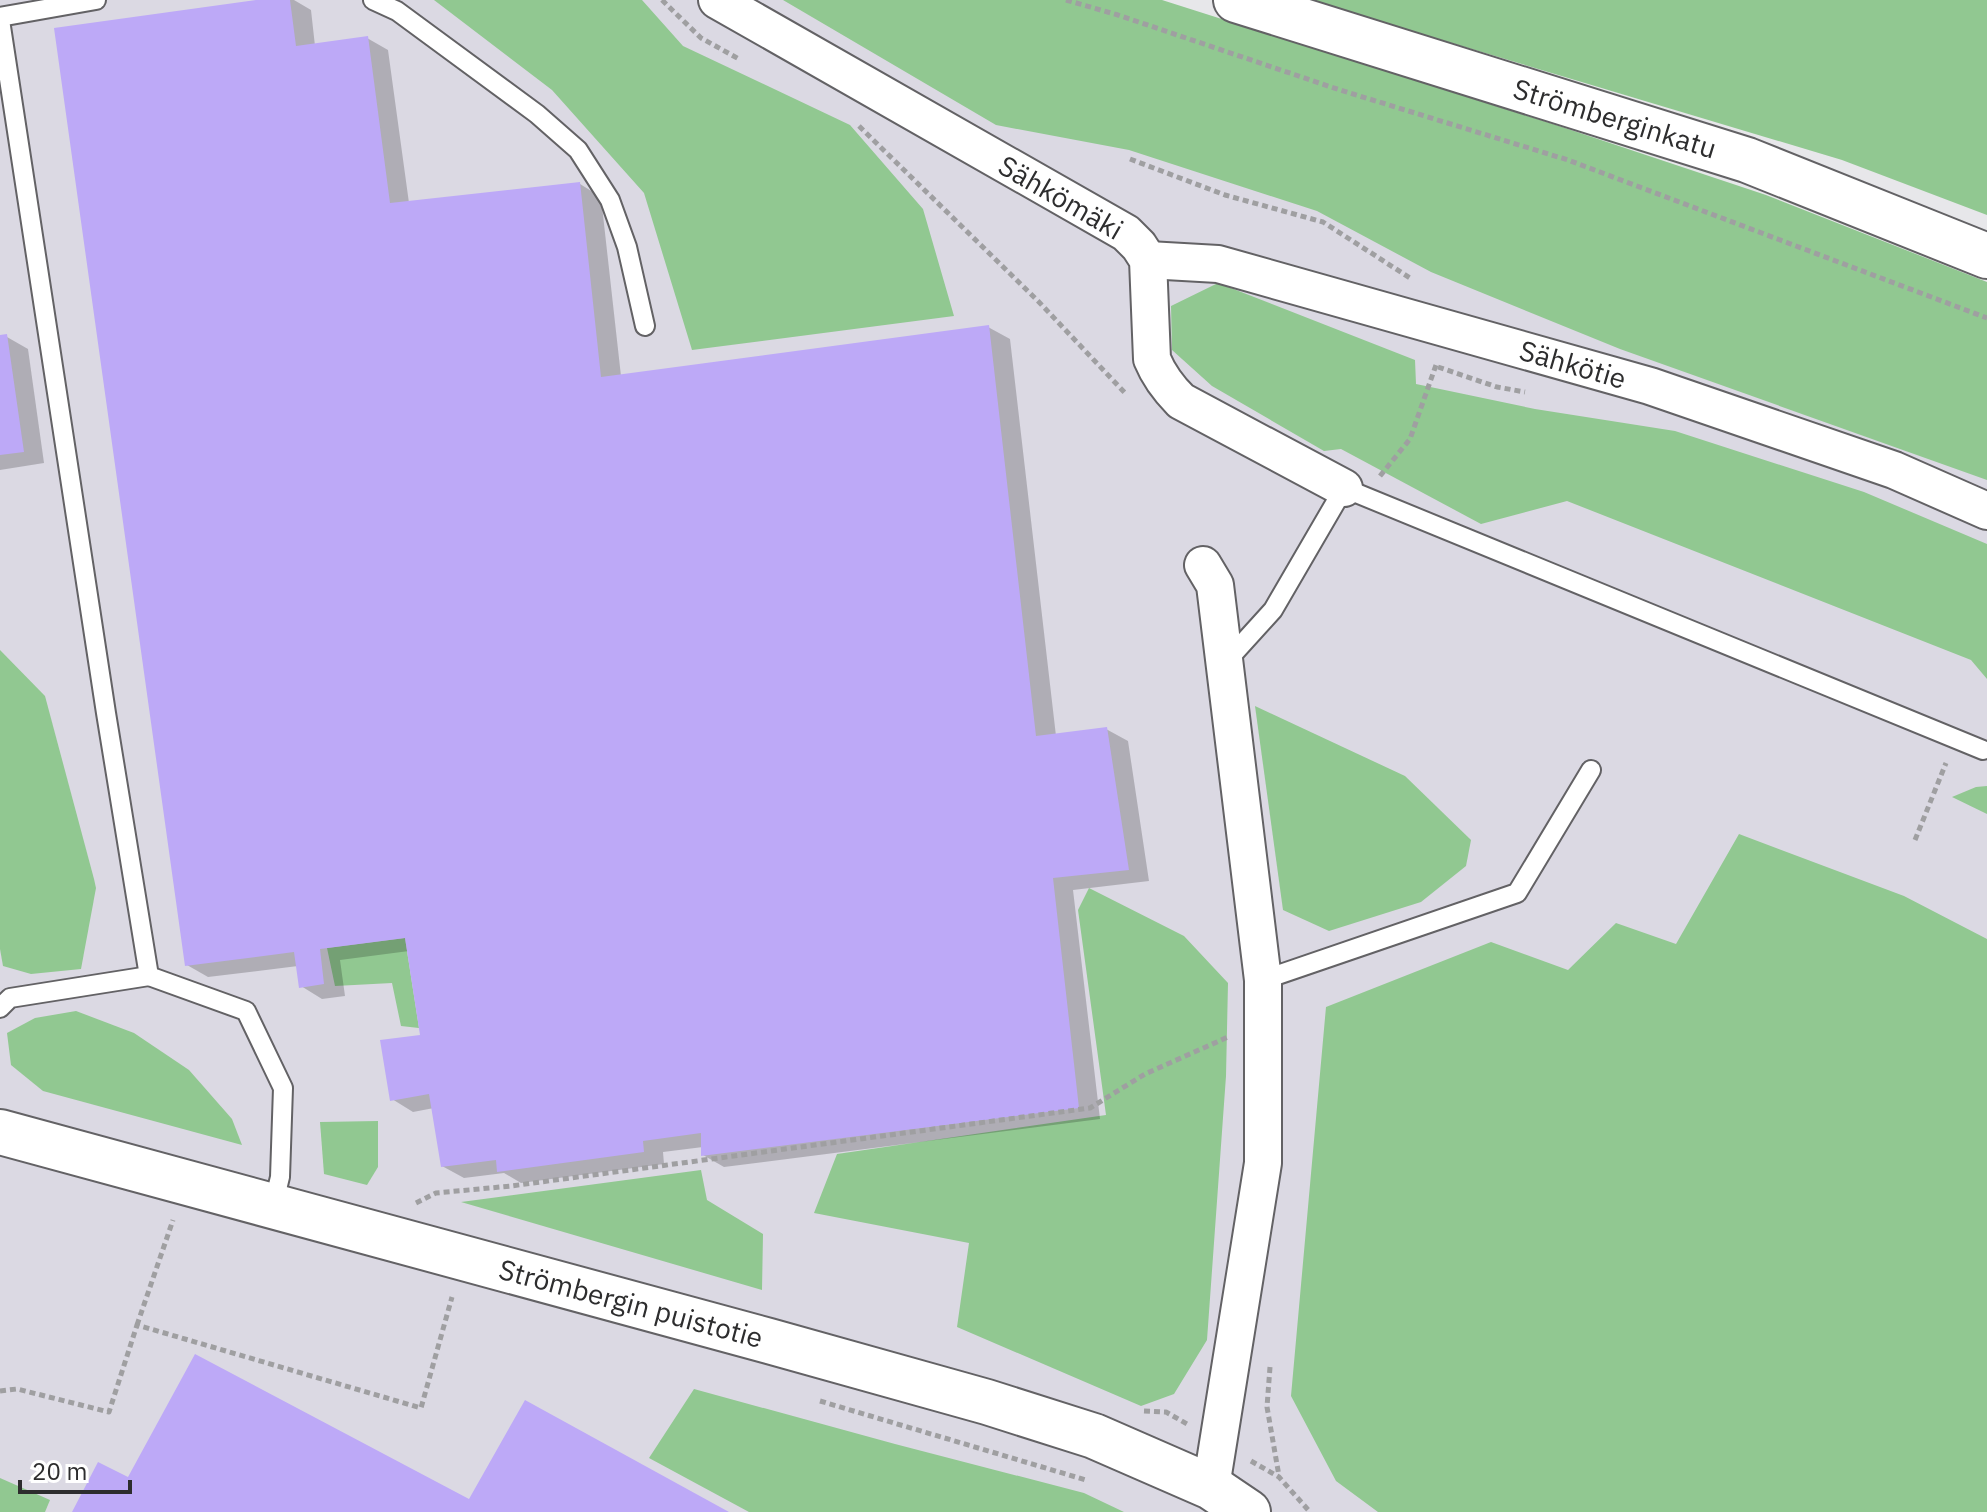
<svg xmlns="http://www.w3.org/2000/svg" width="1987" height="1512" viewBox="0 0 1987 1512" font-family="'IBM Plex Sans',sans-serif">
<style>
.built{fill:#dbd9e3}
.green{fill:#91c891}
.shadow{fill:#0003}
.building{fill:#bda9f7}
.lines{fill:none;stroke-linecap:round;stroke-linejoin:round}
.service-casing{stroke:#636265;stroke-width:22}
.minor-casing{stroke:#636265;stroke-width:40}
.tertiary-casing{stroke:#636265;stroke-width:48}
.path{stroke:#9f9fa1;stroke-width:5;stroke-dasharray:6 4;stroke-linecap:butt}
.service{stroke:#fff;stroke-width:18}
.minor{stroke:#fff;stroke-width:36}
.tertiary{stroke:#fff;stroke-width:44}
.labels{text-anchor:middle;dominant-baseline:central;stroke-width:6;stroke-linejoin:round;paint-order:stroke}
.street-label{font-size:28px;fill:#2d2d2e;stroke:#fff}
</style>
<rect width="100%" height="100%" fill="#e7e7ea"/>
<!-- built -->
<polygon class="built" points="0,0 880,0 1987,382 1987,1512 0,1512"/>
<!-- green -->
<g class="green">
<polygon points="434,0 642,0 683,46 850,125 923,209 954,316 692,350 644,193 552,90"/>
<polygon points="783,0 1162,0 1556,125 1766,195 1987,282 1987,480 1620,349 1431,272 1317,211 1129,150 996,125"/>
<polygon points="1308,0 1987,0 1987,215 1842,160"/>
<polygon points="1218,283 1415,360 1416,384 1535,409 1675,431 1864,492 1987,544 1987,679 1971,660 1567,501 1481,524 1341,449 1324,451 1212,386 1172,350 1171,306"/>
<polygon points="0,650 45,696 94,879 96,888 81,969 31,974 3,966 0,949"/>
<polygon points="1255,706 1405,776 1471,840 1466,866 1421,902 1329,931 1283,910"/>
<polygon points="1987,786 1987,814 1952,797 1976,787"/>
<polygon points="1739,834 1904,896 1987,939 1987,1512 1378,1512 1336,1481 1291,1396 1326,1007 1491,942 1568,970 1616,923 1676,944"/>
<polygon points="1089,888 1184,936 1228,983 1226,1076 1207,1340 1174,1394 1141,1406 957,1327 969,1243 814,1213 837,1154 1106,1115 1078,910"/>
<polygon points="405,938 419,1028 401,1026 392,983 335,986 327,948"/>
<polygon points="76,1011 134,1033 189,1070 232,1119 242,1145 43,1091 11,1065 7,1033 35,1018"/>
<polygon points="378,1121 378,1167 367,1185 324,1174 320,1122"/>
<polygon points="701,1170 707,1200 763,1234 762,1290 461,1202"/>
<polygon points="694,1389 895,1444 1084,1493 1124,1512 749,1512 649,1458"/>
<polygon points="0,1478 50,1500 45,1512 0,1512"/>
</g>
<!-- shadow -->
<g class="shadow">
<polygon points="271,0 294,0 311,10 315,46 367,38 388,50 409,203 580,184 601,197 621,376 988,327 1010,339 1056,736 1106,729 1128,741 1149,881 1073,890 1100,1119 724,1167 703,1155 703,1147 663,1152 664,1164 521,1183 504,1173 464,1178 442,1166 434,1108 413,1112 392,1099 422,1036 409,951 340,960 345,996 322,999 301,986 298,966 208,977 187,965"/>
<polygon points="0,337 7,337 28,349 44,463 0,470"/>
</g>
<!-- building -->
<g class="building">
<polygon points="256,0 290,0 296,46 368,36 390,203 580,182 601,377 989,325 1036,736 1107,727 1129,870 1053,878 1079,1108 701,1156 701,1133 643,1141 644,1152 497,1172 496,1160 441,1167 429,1094 390,1101 380,1040 420,1035 405,938 320,949 324,984 299,988 294,952 185,966 54,28"/>
<polygon points="7,334 24,452 0,455 0,335"/>
<polygon points="195,1354 469,1499 525,1400 729,1512 72,1512 98,1462 128,1477"/>
</g>
<g class="lines">
<!-- service casing -->
<g class="service-casing">
<g id="service">
<polyline points="373,0 397,11 537,114 578,150 610,200 627,247 645,326"/>
<polyline points="0,17 96,0"/>
<polyline points="0,20 106,713 149,976 246,1011 283,1088 280,1177 273,1206"/>
<polyline points="1224,664 1273,610 1344,488 1983,750"/>
<polyline points="1263,980 1517,893 1591,770"/>
<polyline points="0,1008 10,998 149,976"/>
</g>
</g>
<!-- minor casing -->
<g class="minor-casing">
<g id="minor">
<path d="M717,0L1126,233L1139,246L1148,260L1152,359C1159,376 1168,388 1181,401L1344,488"/>
<polyline points="1148,260 1218,264 1650,386 1894,470 1987,511"/>
<polyline points="1203,565 1215,585 1263,980 1263,1163 1211,1487"/>
</g>
</g>
<!-- tertiary casing -->
<g class="tertiary-casing">
<g id="tertiary">
<polyline points="1236,0 1747,160 1987,256"/>
<polyline points="0,1132 769,1341 987,1402 1094,1436 1211,1487 1248,1512"/>
</g>
</g>
<!-- path -->
<g class="path">
<polyline points="662,0 701,38 739,59"/>
<polyline points="1066,0 1118,15 1340,90 1568,160 1987,318"/>
<polyline points="859,126 1038,301 1126,394"/>
<polyline points="1130,159 1225,195 1323,222 1410,278"/>
<polyline points="1438,367 1497,387 1525,392"/>
<polyline points="1380,476 1410,439 1436,365"/>
<polyline points="1915,840 1946,763"/>
<polyline points="416,1203 436,1193 511,1186 1090,1108 1145,1074 1228,1037"/>
<polyline points="137,1325 173,1220"/>
<polyline points="1270,1367 1267,1407 1279,1476"/>
<polyline points="0,1391 17,1389 109,1412 137,1325 421,1408 452,1297"/>
<polyline points="820,1401 1086,1480"/>
<polyline points="1144,1411 1166,1412 1187,1424"/>
<polyline points="1251,1461 1279,1477 1310,1512"/>
</g>
<!-- service -->
<use href="#service" class="service"/>
<!-- minor -->
<use href="#minor" class="minor"/>
<!-- tertiary -->
<use href="#tertiary" class="tertiary"/>
</g>
<g class="labels">
<!-- street labels -->
<g class="street-label">
<text transform="translate(1615 118) rotate(17)">Strömberginkatu</text>
<text transform="translate(1061 197) rotate(30)">Sähkömäki</text>
<text transform="translate(1573 364) rotate(16)">Sähkötie</text>
<text transform="translate(631 1303) rotate(15)">Strömbergin puistotie</text>
</g>
</g>
<!-- scale -->
<path d="M20 1480v12h110v-12" fill="none" stroke="#2d2d2e" stroke-width="4"/>
<text x="32" y="1480" font-size="24" fill="#2d2d2e" stroke="#ffffff" stroke-width="6" paint-order="stroke">20 m</text>
</svg>
